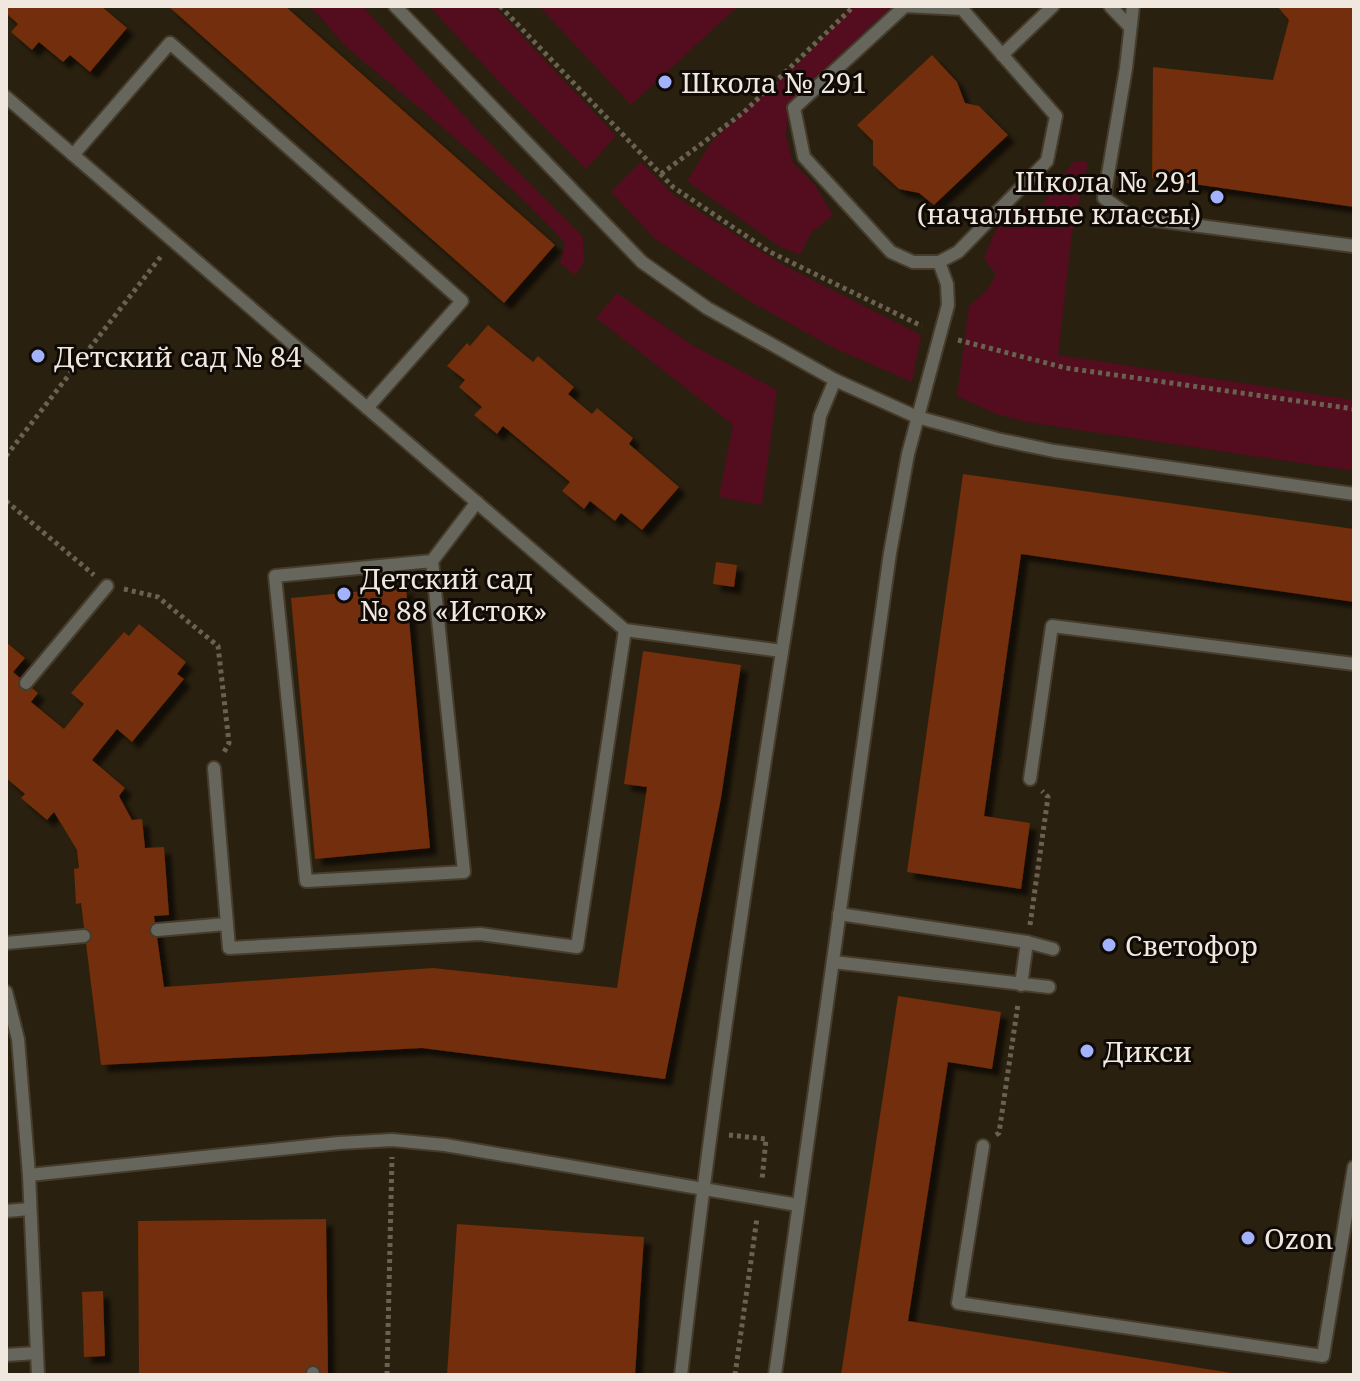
<svg xmlns="http://www.w3.org/2000/svg" width="1360" height="1381" viewBox="0 0 1360 1381" font-family="'Noto Serif',serif">
<style>
.green{fill:#530d1e}
.building{fill:#722e07;filter:url(#shadow)}
.lines{fill:none;stroke-linecap:round;stroke-linejoin:round}
.lane-casing{stroke:#463c2c;stroke-width:16}
.path{stroke:#6a6152;stroke-width:5;stroke-dasharray:4 4;stroke-linecap:butt}
.lane{stroke:#66665d;stroke-width:12}
.poi-dot{fill:#a3b2fd;stroke:#0f0a05;stroke-width:3}
.labels{text-anchor:middle;dominant-baseline:central;stroke-width:6;stroke-linejoin:round;paint-order:stroke}
.poi-label{font-size:28px;fill:#f0e8de;stroke:#0f0a05;text-anchor:start}
</style>
<defs>
<filter id="shadow"><feDropShadow dx="7" dy="7" stdDeviation="2" flood-color="#0009"/></filter>
</defs>
<rect width="100%" height="100%" fill="#2a200f"/>
<!-- green -->
<g class="green">
<path d="M308,6H362L496,150L583,237L584,263L575,275L560,263L565,243C499,171 424,112 350,50C334,37 325,18 308,6Z"/>
<polygon points="429,6 494,6 616,136 586,169 503,86"/>
<polygon points="539,6 738,6 631,105"/>
<polygon points="854,6 892,6 788,103 786,136 793,163 815,185 833,215 811,233 800,255 779,246 687,181 713,140 802,60"/>
<polygon points="1074,161 1088,162 1072,233 1058,355 1354,400 1354,471 1032,423 996,414 957,396 969,306 987,290 996,275 984,258 995,231 1013,211 1040,207"/>
<polygon points="641,162 672,194 783,265 921,335 912,382 834,348 751,302 655,239 611,192"/>
<polygon points="617,293 692,345 777,390 762,505 719,497 733,425 596,318"/>
</g>
<!-- building -->
<g class="building">
<polygon points="6,6 101,6 127,28 90,72 70,55 63,62 39,42 32,50 11,32 18,24 6,13"/>
<polygon points="168,6 285,6 555,245 504,303"/>
<polygon points="1277,6 1354,6 1354,207 1152,178 1153,67 1273,80 1289,20"/>
<polygon points="932,55 957,82 965,103 979,106 1008,135 934,205 919,193 899,189 873,165 873,141 857,125"/>
<polygon points="488,325 533,362 538,356 574,387 568,394 592,414 597,408 633,438 629,444 679,487 642,530 621,513 615,521 590,501 584,509 562,491 570,482 503,426 497,434 474,415 482,407 459,387 465,380 447,366 467,343 470,346"/>
<polygon points="963,474 1354,529 1354,602 1021,554 984,816 1030,823 1021,889 907,872"/>
<polygon points="716,562 737,565 734,587 713,584"/>
<polygon points="406,587 430,848 315,859 291,598"/>
<polygon points="139,624 186,662 177,674 184,679 132,742 117,729 92,760 125,788 119,796 132,820 142,819 145,848 164,847 169,915 154,916 164,987 433,968 617,988 647,787 624,784 643,651 741,665 721,798 665,1079 422,1048 101,1065 81,903 76,904 74,869 79,868 77,850 54,812 47,820 21,798 25,794 6,778 6,642 25,658 13,672 38,693 31,702 64,729 84,704 71,693 124,632 129,636"/>
<polygon points="898,996 1001,1012 992,1069 948,1062 908,1321 1244,1375 841,1375"/>
<polygon points="326,1219 328,1373 139,1375 138,1221"/>
<polygon points="457,1224 644,1237 635,1375 447,1375"/>
<polygon points="103,1291 105,1356 84,1357 82,1292"/>
</g>
<g class="lines">
<!-- lane casing -->
<g class="lane-casing">
<g id="lane">
<polyline points="395,6 642,262 707,308 835,380 917,417 997,439 1054,451 1354,494"/>
<polyline points="1110,6 1130,27"/>
<polyline points="1133,6 1126,68 1104,198 1131,217 1354,246"/>
<polyline points="1002,55 1053,6"/>
<polyline points="6,97 625,630 782,651"/>
<polyline points="73,155 170,43 462,301 367,408"/>
<polyline points="432,561 464,872 306,881 275,576 432,561 477,502"/>
<polyline points="26,683 107,586"/>
<polyline points="214,768 229,948 480,934 577,947 625,630"/>
<polyline points="1030,779 1052,626 1354,664"/>
<polyline points="839,914 1027,942 1053,949"/>
<polyline points="157,930 227,924"/>
<polyline points="6,943 84,936"/>
<polyline points="833,962 1049,987"/>
<polyline points="1021,985 1027,942"/>
<polyline points="6,992 18,1039 29,1175 339,1143 392,1140 445,1145 798,1205"/>
<polyline points="983,1146 958,1303 1323,1356 1354,1167"/>
<polyline points="29,1175 38,1375"/>
<polyline points="6,1211 30,1209"/>
<polyline points="6,1355 37,1353"/>
<polyline points="313,1375 313,1373"/>
<path d="M681,1375C717,1054 768,735 820,416L835,380"/>
<polyline points="775,1375 890,553 908,454 948,305 947,284 939,262 958,252 1047,161 1056,116 962,9 905,6 794,108 804,157 891,252 913,262 939,262"/>
</g>
</g>
<!-- path -->
<g class="path">
<polyline points="500,6 673,187 770,252 922,326"/>
<polyline points="661,174 744,112 854,6"/>
<polyline points="958,340 1066,368 1354,409"/>
<polyline points="6,456 162,255"/>
<polyline points="6,501 94,575"/>
<polyline points="124,589 158,597 218,646 229,743 223,754"/>
<polyline points="1030,925 1048,797 1042,791"/>
<polyline points="729,1135 766,1139 762,1180"/>
<polyline points="996,1135 999,1133 1018,1004"/>
<polyline points="387,1375 392,1157"/>
<polyline points="735,1375 757,1218"/>
</g>
<!-- lane -->
<use href="#lane" class="lane"/>
</g>
<!-- markers -->
<g class="poi-dot">
<circle cx="665" cy="82" r="8"/>
<circle cx="1217" cy="197" r="8"/>
<circle cx="38" cy="356" r="8"/>
<circle cx="344" cy="594" r="8"/>
<circle cx="1109" cy="945" r="8"/>
<circle cx="1087" cy="1051" r="8"/>
<circle cx="1248" cy="1238" r="8"/>
</g>
<g class="labels">
<!-- poi labels -->
<g class="poi-label">
<text x="681" y="82">Школа № 291</text>
<text x="1201" y="181" text-anchor="end">Школа № 291<tspan x="1201" dy="32">(начальные классы)</tspan></text>
<text x="54" y="356">Детский сад № 84</text>
<text x="360" y="578">Детский сад<tspan x="360" dy="32">№ 88 «Исток»</tspan></text>
<text x="1125" y="945">Светофор</text>
<text x="1103" y="1051">Дикси</text>
<text x="1264" y="1238">Ozon</text>
</g>
</g>
<!-- border -->
<rect width="1360" height="1381" fill="none" stroke="#f0e8de" stroke-width="16"/>
</svg>
